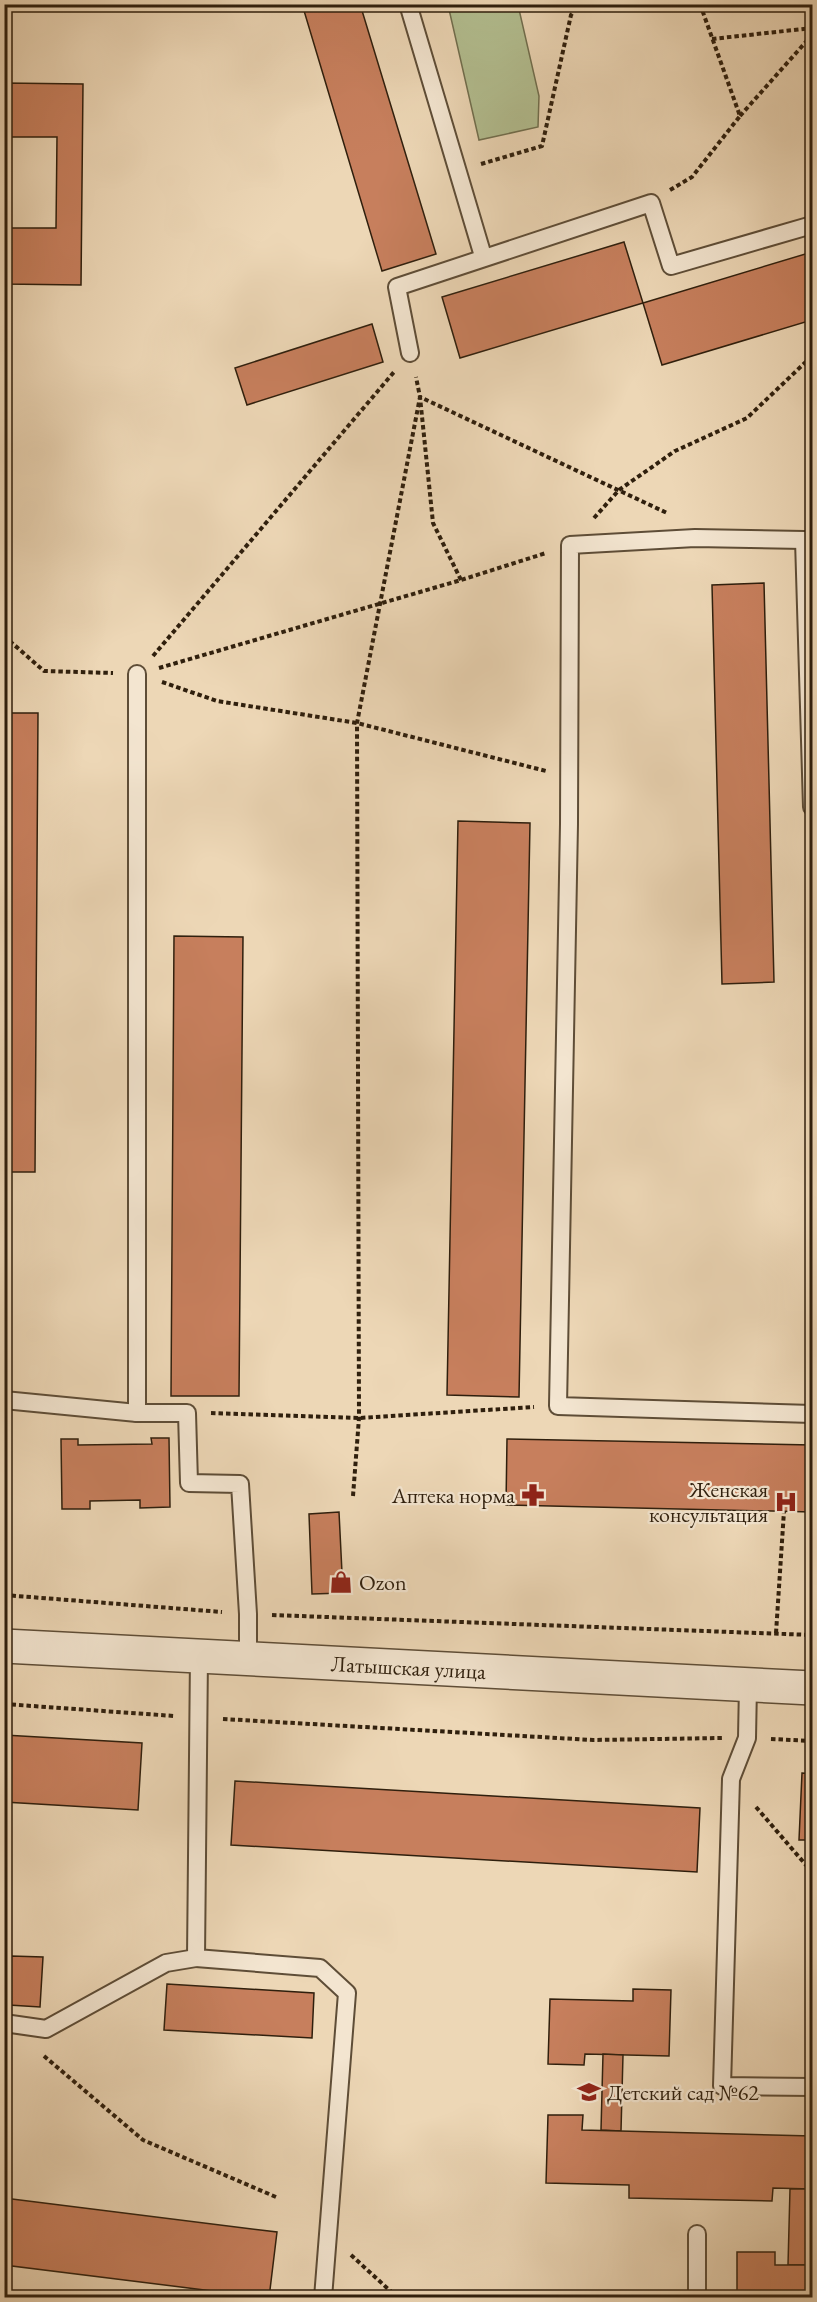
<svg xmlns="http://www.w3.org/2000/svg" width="817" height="2302" viewBox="0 0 817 2302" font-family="'EB Garamond',serif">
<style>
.green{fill:#b3bf91;stroke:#716f4f;stroke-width:1.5}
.building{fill:#c77f5d;stroke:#2f1f0d;stroke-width:1.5}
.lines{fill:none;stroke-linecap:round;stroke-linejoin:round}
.service-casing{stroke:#5e4d37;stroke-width:20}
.tertiary-casing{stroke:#5e4d37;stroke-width:36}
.path{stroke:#2f1f0d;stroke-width:4;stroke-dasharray:4.5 3;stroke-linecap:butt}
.service{stroke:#f3e5d0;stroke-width:16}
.tertiary{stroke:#f3e5d0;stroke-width:33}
.labels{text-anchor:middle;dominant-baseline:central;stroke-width:4.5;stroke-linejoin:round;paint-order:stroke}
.poi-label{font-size:22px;fill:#2f1f0d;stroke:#f3e5d0;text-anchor:end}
.street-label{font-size:22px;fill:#2f1f0d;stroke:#f3e5d0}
</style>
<rect width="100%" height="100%" fill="#edd7b6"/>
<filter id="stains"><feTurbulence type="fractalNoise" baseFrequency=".00333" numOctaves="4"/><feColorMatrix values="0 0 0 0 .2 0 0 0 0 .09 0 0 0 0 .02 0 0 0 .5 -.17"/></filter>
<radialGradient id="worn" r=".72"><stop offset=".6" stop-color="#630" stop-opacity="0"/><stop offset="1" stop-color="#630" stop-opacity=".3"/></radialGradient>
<!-- green -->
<polygon class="green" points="448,5 518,5 539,96 538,127 479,140"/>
<!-- building -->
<g class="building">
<polygon points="302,4 360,4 436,254 382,271"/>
<polygon points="4,83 83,84 81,285 4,284 4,228 56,228 57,137 4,137"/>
<polygon points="624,242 643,303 460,358 442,297"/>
<polygon points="812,252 812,320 662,365 643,303"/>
<polygon points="372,324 383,362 247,405 235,368"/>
<polygon points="764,583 774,982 722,984 712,585"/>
<polygon points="4,713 38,713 35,1172 4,1172"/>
<polygon points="458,821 530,823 519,1397 447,1395"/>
<polygon points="174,936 243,937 239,1396 171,1396"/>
<polygon points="151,1438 169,1438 170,1507 140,1508 140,1500 90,1501 90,1509 62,1509 61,1439 78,1439 78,1445 152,1444"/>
<polygon points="507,1439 812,1445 812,1512 506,1505"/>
<polygon points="339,1512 343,1593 312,1594 309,1514"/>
<polygon points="4,1735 142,1743 138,1810 4,1802"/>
<polygon points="802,1773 812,1774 812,1840 799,1840"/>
<polygon points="235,1781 700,1808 697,1872 231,1845"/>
<polygon points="11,1956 43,1957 40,2007 9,2005"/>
<polygon points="167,1984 314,1993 312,2038 164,2030"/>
<polygon points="633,1989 671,1990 669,2056 585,2054 584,2065 548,2064 550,1999 633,2001"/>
<polygon points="603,2054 623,2055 621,2131 601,2130"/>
<polygon points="548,2115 583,2115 582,2130 812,2136 812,2189 773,2188 772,2201 629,2198 629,2185 546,2183"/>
<polygon points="790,2189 811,2189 809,2265 788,2265"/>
<polygon points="4,2198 277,2232 269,2298 4,2265"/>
<polygon points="737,2252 775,2252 775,2265 812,2265 812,2298 737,2298"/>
</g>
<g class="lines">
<!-- service casing -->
<g class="service-casing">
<g id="service">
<polyline points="408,4 483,256"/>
<polyline points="410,353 397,287 651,203 671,266 812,225"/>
<polyline points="804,540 695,538 570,545 569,824 558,1406 812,1414"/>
<polyline points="812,545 804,540 812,807"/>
<polyline points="137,674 137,1413 187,1413 189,1483 240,1484 248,1614 248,1659"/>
<polyline points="4,1400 137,1413"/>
<polyline points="199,1656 196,1958 320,1968 347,1993 323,2298"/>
<polyline points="748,1685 747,1738 731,1779 722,2086 812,2087"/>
<polyline points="4,2023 46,2029 166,1963 196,1958"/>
<polyline points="697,2234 697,2298"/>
</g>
</g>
<!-- tertiary casing -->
<g class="tertiary-casing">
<g id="tertiary">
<path id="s1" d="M4,1646L812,1688"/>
</g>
</g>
<!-- path -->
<g class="path">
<polyline points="712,39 812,28"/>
<polyline points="740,116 812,35"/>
<polyline points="481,164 542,146 571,15 579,4"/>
<polyline points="670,190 692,177 740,116 700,4"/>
<polyline points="807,516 812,472"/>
<polyline points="594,518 619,490 675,451 747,418 812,356"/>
<polyline points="461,580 433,523 420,397 667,513"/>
<polyline points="4,636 44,671 113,673"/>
<polyline points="153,656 394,372"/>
<polyline points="159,668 461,580 546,553"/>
<polyline points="162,682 217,701 357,723 546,771"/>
<polyline points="211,1413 359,1418 534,1407"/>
<polyline points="353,1496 359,1418 357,723 420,397 416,377"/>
<polyline points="4,1595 222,1612"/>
<polyline points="272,1615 812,1635"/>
<polyline points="776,1633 784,1511"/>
<polyline points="4,1704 174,1716"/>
<polyline points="223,1719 593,1740 722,1738"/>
<polyline points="771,1739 812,1741"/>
<polyline points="756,1807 812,1872"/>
<polyline points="44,2056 143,2140 276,2197"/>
<polyline points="351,2255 398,2298"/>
</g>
<!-- service -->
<use href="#service" class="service"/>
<!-- tertiary -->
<use href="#tertiary" class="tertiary"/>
</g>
<!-- icons -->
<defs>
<g id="pharmacy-bare" transform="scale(1.8)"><path d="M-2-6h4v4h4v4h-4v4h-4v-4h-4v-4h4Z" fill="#8f2418" stroke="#f3e5d0" stroke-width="2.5" paint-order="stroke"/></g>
<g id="hospital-bare" transform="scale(1.8)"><path d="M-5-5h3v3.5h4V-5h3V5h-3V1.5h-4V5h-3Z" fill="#8f2418" stroke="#f3e5d0" stroke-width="2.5" paint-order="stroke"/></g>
<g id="shop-bare" transform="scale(1.8)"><path d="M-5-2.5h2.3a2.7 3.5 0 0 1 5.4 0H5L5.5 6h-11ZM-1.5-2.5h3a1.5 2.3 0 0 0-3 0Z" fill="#8f2418" stroke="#f3e5d0" stroke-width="2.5" paint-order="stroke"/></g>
<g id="school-bare" transform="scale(1.8)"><path d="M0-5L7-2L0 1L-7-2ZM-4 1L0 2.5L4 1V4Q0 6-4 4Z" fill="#8f2418" stroke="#f3e5d0" stroke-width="2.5" paint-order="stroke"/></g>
</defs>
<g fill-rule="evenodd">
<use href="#pharmacy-bare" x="533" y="1495"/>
<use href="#hospital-bare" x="786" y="1502"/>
<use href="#shop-bare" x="341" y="1582"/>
<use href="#school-bare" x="589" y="2092"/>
</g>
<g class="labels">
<!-- poi labels -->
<g class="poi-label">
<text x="768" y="1489">Женская<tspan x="768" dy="25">консультация</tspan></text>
<text x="515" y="1495">Аптека норма</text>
<text x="359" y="1582" text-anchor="start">Ozon</text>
<text x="607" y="2092" text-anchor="start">Детский сад №62</text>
</g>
<!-- street labels -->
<g class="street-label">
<text stroke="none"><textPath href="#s1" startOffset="405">Латышская улица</textPath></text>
</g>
</g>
<!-- margin -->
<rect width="817" height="2302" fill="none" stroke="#edd7b6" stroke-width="24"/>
<rect x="6" y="6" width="805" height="2290" fill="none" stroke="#2f1f0d" stroke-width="3"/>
<rect x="12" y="12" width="793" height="2278" fill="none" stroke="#2f1f0d" stroke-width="1.5"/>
<rect width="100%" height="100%" filter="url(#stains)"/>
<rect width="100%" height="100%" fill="url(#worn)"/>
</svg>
